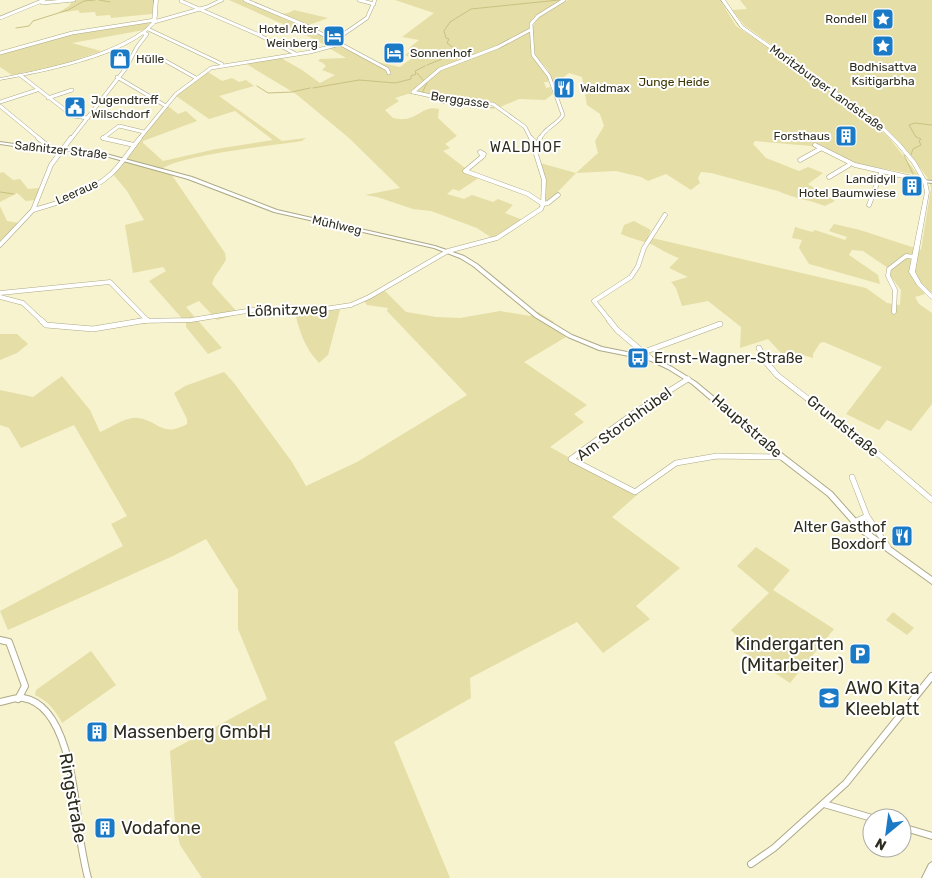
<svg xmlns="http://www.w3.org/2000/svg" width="932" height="878" viewBox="0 0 932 878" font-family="Rubik,sans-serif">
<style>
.green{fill:#e5dea6}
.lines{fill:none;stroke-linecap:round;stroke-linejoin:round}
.stream{stroke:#c9c182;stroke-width:1}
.minor-far3-casing{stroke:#ada987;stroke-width:4}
.minor-far2-casing{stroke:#ada987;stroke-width:5}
.minor-far1-casing{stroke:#ada987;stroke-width:6}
.minor-casing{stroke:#ada987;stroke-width:8}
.tertiary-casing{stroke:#ada987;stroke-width:2}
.secondary-casing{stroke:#ada987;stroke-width:1}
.minor-far3{stroke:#fff;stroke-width:3}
.minor-far2{stroke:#fff;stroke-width:4}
.minor-far1{stroke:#fff;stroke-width:5}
.minor{stroke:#fff;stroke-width:6}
.tertiary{fill:#fff;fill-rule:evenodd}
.secondary{fill:#fff;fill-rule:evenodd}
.labels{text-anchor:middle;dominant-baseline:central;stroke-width:4;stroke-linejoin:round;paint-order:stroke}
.far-poi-label{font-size:12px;fill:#2d2c1e;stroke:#fff;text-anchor:end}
.far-park-label{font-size:12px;fill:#3c3501;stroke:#fff}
.far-street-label{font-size:12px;fill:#2d2c1e;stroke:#fff}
.far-neighbourhood-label{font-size:14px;letter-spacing:1px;fill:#2d2c1e;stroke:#fff}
.street-label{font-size:15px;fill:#2d2c1e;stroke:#fff}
.poi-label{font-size:15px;fill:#2d2c1e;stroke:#fff;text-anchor:start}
.near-poi-label{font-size:18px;fill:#2d2c1e;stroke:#fff;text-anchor:start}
.near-street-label{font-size:18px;fill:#2d2c1e;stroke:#fff}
</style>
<rect width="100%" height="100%" fill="#f7f3cf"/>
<!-- green -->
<g class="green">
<polygon points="73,0 153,0 152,14 111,18 110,15 96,16 95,12 80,13 78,10 58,13 69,6"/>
<path d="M229,0C235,0 243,0 249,0C265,5 277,21 294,10L328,18L306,26L337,42L329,46L325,45L296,30Z"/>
<path d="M395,0H561L533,18L529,24L532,55L548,76V82H544L546,88L550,87L553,94L545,100L519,99L498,108L493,104L458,103L422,95L408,94L395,98L399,101L385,110L393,118C417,124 421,104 439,109L438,118L457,136L445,144L450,148L443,151L465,168L463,172L480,177L459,191L453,189L447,194L464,199L472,195L493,202L498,199L513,205L505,213L523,220L492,238L477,228L431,211L413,209L377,197L365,195L400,188L349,138L296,94L243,62L281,58L302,70L320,83L335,75L322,70L326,66L323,63L318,61L320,59L346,58L329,48L340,45L368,60L400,67L412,58L405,55L412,50L408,49L419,40L402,37L434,13Z"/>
<path d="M568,0H720L736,26L757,40L738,26L724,4L740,26L887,133L872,123L888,136L918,175L847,162L822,147L755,141L753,144L766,158L799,171L808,167L823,173L808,184L835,201L825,206C810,200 793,198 778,191L711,173L701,172L698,178L700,183L691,190L666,174L648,181L641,177L616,171L576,173L547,203L545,202L540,163L576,173L598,153L595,141L604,126L600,114L587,105L582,77L569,73L553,85L548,70L535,55L531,29L538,18Z"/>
<path d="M740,0H932V292L915,297L919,304L932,313V404L911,431L887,420L879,430L846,414L882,367L824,342L820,343L813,354V358L803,355L781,353L768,339L740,348L741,327L708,301L682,306L676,288L671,282L688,277L669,268L679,258C670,255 662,250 653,245C643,241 632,239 621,234L624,225L634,221L651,230L648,237L866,288L887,303L900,305L901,290L891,277L888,268L863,251L852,250L849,255L878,275L880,284L809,264L799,248L802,240L792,238L795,227L812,232L815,230L845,240L847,237L829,231L834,224L860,230L921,250L931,188L929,180L921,169L892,135L820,79L745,26L732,10L747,9Z"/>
<polygon points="152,21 144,30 72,43 101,51 61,65 12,75 0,67 0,53 75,33"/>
<path d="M208,72L222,81L232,78L239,82L246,80L254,86L219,96L282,141L306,138L302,141C276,145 179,155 162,169L169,171L225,253L226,260L214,278L212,284L239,314L217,320L199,301L186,307L222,348L208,354L186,327V323L149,281L166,271L163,267L133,273L125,225L144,220L127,191L112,173L168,106L178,114L186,111L197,121L143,141V143L163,161L216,149L273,140L235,111L209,119L176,96L183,89Z"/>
<polygon points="3,172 13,180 20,179 28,189 40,188 36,200 26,201 17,193 0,202 0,173"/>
<polygon points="0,206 7,221 19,223 0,243"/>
<path d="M385,291L406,312L436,317L460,318L500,311L530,316L538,312L554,322L549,326L566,337L524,362L587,405L574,414L584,422L550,447L637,495L612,517L680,568L636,606L650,619L603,653L577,622L470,678L471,698L394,742L450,878H202L180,845L175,823L170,751L267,699L238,629V590L206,539L173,556L8,630L0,611L123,546L111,524L127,516L74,425L21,448L9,428L0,425V390L33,397L62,376L90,410L100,432C111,428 126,416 138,418C159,421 162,438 187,424V419L174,393L185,386L224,372L234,383L292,462L306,486L357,462L467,395L387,311L388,308L367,305L364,301Z"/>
<path d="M340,310L328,355L319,363C305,348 300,333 295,313Z"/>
<polygon points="0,334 17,334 28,344 17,353 0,360"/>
<polygon points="756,547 790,570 773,590 834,629 790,683 737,648 742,641 731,630 769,593 737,566"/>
<polygon points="893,612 914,628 907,635 886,620"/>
<path d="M91,651L116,685L62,723C56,711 48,701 35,695L36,690Z"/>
</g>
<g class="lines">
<!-- stream -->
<g class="stream">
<polyline points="99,0 110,2"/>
<polyline points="16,28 29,26 33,21 68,10 84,1 95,0"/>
<polyline points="458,50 473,54"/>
<polyline points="427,65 452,55 455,49 447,43 449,39 446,38 444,31 450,22 471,9 559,0"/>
<polyline points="417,73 424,81"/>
<polyline points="257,86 268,93 292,92 310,88"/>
<polyline points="313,88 359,80 395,83 411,79 411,76 416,74 415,71 425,66"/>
<polyline points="422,93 427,83"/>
<polyline points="441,103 494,108"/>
<polyline points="904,155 913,174"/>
<polyline points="911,155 913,149 921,145 919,141 921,139 916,137 909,125 915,123 932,125"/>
<polyline points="0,192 14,194"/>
</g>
<!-- minor-far3 casing -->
<g class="minor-far3-casing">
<g id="minor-far3">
<polyline points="245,0 307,26 387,69 389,73"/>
<polyline points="359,0 374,4"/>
<polyline points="181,1 257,34 296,54"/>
<polyline points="42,3 74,0"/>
<polyline points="0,18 44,0"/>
<polyline points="154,22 207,7 222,0"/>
<polyline points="148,29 222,64"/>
<polyline points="335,40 367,18 375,0"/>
<polyline points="0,53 72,33 155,20"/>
<polyline points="155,55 196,78"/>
<polyline points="20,75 73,116 88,118"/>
<polyline points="117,77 166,106"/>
<polyline points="413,92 458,102 493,104 525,127 531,139"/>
<polyline points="413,92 440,69 498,47 530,30"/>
<polyline points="48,98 72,90"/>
<polyline points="0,102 37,90"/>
<polyline points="0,106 40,139"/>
<polyline points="71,139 126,68 137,47 147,34 143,33"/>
<polyline points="107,139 103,138 119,126 144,132"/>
<polyline points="139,139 176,94 211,68 310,52 340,44"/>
<path d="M540,139C544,128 557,125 563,115L549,76L533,55L531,24L538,16L564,0"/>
</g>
</g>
<!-- minor-far2 casing -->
<g class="minor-far2-casing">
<g id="minor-far2">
<polyline points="38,138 52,149"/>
<polyline points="103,138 134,145"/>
<polyline points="531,138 537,144"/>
<polyline points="540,138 535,151 544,180 543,204"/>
<polyline points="815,145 855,165 925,181"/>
<polygon points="480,152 484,154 483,156"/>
<polyline points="483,156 465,171 528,194 543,204"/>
<polyline points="800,160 820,149"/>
<polyline points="829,177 849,165"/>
<polyline points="869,205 881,173"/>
<path d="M33,210C59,203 90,193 111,174C122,164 130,150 140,138"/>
<polyline points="0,245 33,210 51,165 71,138"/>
<polyline points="0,293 110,282 147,320"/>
<polyline points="0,297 23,303 42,321"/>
<polyline points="894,312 895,290 888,276 889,269 906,256 915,257"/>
<polyline points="139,321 191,320 253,310 312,311 351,305 369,297 448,251 497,238 541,209 543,204 548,203 558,195"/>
<polyline points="610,321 594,301 631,277 638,266 644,248 665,215"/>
</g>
</g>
<!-- minor-far1 casing -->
<g class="minor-far1-casing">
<g id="minor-far1">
<polyline points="41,320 46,325 93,329 147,320"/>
<polyline points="609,320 617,330 650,358"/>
<polyline points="759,348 765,361 777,375 869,446 932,500"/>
<polyline points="644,352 720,324"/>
<polyline points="688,379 634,413 571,459 635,492 676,463 717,456 782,457"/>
<polyline points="852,477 867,516"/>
<polyline points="854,522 867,516 888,547"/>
</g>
</g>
<!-- minor casing -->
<g class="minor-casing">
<g id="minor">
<polyline points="0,640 9,642 25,686 18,699"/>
<path d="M0,702C7,701 16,697 23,698C71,705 76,807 81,844C83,855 85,867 88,878"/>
<polyline points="824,804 872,818"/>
<polyline points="902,827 932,836"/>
<polyline points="751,864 774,848 846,783 932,676"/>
</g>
</g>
<!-- tertiary casing -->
<g class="tertiary-casing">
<g id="tertiary">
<polygon points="0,142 35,147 91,150 192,177 277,210 435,246 464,256 477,264 539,315 572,335 602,347 652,357 672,367 696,382 784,455 832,492 864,528 932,577 932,584 860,532 828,496 780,459 692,384 668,369 649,360 599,350 568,337 535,317 473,266 460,258 434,248 274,212 188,179 91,152 35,149 0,144"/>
<polygon points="923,180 932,181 932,183 923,182"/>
<polygon points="932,862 932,878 922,878 929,864"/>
</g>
</g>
<!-- secondary casing -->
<g class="secondary-casing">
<g id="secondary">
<path d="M154,0H158C157,6 158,18 155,23C154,25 151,27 149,29C121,57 39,73 0,80V78C42,70 105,57 141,32C145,30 149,25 152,22Z"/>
<polygon points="721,0 725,0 743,26 877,120 900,143 916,162 927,182 929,192 915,272 921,283 932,294 932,299 930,298 917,285 909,272 925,192 923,182 912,163 897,145 881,129 873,122 741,28"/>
</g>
</g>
<!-- minor-far3 -->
<use href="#minor-far3" class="minor-far3"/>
<!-- minor-far2 -->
<use href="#minor-far2" class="minor-far2"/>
<!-- minor-far1 -->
<use href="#minor-far1" class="minor-far1"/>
<!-- minor -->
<use href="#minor" class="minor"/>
<!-- tertiary -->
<use href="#tertiary" class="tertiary"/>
<!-- secondary -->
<use href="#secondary" class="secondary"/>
</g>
<!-- icons -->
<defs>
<g id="sight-square" transform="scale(1.125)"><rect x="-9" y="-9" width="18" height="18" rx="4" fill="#1b7ac6" stroke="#fff"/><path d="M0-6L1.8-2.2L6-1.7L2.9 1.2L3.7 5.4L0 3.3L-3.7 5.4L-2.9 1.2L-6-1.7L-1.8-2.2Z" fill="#fff"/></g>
<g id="hotel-square" transform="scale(1.125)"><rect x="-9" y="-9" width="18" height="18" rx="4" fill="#1b7ac6" stroke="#fff"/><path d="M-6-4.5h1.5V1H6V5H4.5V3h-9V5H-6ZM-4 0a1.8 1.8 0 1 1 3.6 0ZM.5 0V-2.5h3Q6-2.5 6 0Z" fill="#fff"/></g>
<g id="shop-square" transform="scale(1.125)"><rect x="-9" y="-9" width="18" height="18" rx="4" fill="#1b7ac6" stroke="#fff"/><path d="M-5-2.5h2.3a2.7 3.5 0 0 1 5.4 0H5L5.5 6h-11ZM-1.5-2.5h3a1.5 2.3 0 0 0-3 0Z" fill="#fff"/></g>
<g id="restaurant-square" transform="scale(1.125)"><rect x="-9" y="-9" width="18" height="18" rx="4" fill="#1b7ac6" stroke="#fff"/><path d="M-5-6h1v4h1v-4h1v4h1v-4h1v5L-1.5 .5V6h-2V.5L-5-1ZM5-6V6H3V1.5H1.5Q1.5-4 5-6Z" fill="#fff"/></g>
<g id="civic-square" transform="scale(1.125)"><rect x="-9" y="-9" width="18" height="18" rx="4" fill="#1b7ac6" stroke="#fff"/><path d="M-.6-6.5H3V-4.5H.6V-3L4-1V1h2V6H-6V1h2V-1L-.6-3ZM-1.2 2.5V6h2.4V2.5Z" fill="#fff"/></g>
<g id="building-square" transform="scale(1.125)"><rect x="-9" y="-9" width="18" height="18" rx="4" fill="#1b7ac6" stroke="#fff"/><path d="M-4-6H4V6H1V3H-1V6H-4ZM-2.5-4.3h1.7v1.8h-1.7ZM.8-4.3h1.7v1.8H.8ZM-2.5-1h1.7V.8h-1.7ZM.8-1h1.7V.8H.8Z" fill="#fff"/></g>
<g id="bus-square" transform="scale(1.125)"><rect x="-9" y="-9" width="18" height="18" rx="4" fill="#1b7ac6" stroke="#fff"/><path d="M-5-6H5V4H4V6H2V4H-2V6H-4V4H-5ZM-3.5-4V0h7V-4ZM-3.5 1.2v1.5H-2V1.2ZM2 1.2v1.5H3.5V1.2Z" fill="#fff"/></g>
<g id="parking-square" transform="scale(1.125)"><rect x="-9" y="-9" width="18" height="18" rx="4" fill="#1b7ac6" stroke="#fff"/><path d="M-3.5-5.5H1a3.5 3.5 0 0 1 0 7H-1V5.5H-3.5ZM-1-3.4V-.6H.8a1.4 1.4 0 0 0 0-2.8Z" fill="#fff"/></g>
<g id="school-square" transform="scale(1.125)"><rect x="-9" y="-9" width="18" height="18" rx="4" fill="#1b7ac6" stroke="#fff"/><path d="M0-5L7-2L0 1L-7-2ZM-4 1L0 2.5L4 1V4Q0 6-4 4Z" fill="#fff"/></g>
</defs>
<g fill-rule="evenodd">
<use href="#sight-square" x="883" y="19"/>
<use href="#hotel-square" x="334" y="36"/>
<use href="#sight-square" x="883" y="46"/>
<use href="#hotel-square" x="394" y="53"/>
<use href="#shop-square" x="120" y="59"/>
<use href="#restaurant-square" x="564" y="88"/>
<use href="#civic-square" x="75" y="107"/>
<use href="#building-square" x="846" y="136"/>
<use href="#building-square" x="912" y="186"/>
<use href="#bus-square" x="638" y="358"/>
<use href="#restaurant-square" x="902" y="536"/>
<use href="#parking-square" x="860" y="654"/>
<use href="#school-square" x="829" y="698"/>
<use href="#building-square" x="97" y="732"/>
<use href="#building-square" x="105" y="828"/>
</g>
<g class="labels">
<!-- far-poi labels -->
<g class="far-poi-label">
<text x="867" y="19">Rondell</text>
<text x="318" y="29">Hotel Alter<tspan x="318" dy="14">Weinberg</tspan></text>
<text x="410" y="53" text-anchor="start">Sonnenhof</text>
<text x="136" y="59" text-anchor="start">Hülle</text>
<text x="883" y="67" text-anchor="middle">Bodhisattva<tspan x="883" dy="14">Ksitigarbha</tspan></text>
<text x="580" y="88" text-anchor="start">Waldmax</text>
<text x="91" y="100" text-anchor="start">Jugendtreff<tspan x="91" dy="14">Wilschdorf</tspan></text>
<text x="830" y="136">Forsthaus</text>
<text x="896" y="179">Landidyll<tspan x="896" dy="14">Hotel Baumwiese</tspan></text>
</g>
<!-- far-park labels -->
<g class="far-park-label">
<text x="674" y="82">Junge Heide</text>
</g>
<!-- far-street labels -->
<g class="far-street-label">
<text transform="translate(827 88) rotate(36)">Moritzburger Landstraße</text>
<text transform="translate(460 100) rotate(8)">Berggasse</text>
<text transform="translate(61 150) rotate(6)">Saßnitzer Straße</text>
<text transform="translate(77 192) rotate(-24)">Leeraue</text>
<text transform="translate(337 225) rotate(13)">Mühlweg</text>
</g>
<!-- far-neighbourhood labels -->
<g class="far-neighbourhood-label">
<text x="526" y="147">WALDHOF</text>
</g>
<!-- street labels -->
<g class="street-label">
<text transform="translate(287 310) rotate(-2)">Lößnitzweg</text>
<text transform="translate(624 424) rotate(-36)">Am Storchhübel</text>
<text transform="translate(747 426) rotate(41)">Hauptstraße</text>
<text transform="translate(843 426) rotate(39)">Grundstraße</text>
</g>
<!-- poi labels -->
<g class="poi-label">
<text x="654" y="358">Ernst-Wagner-Straße</text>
<text x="886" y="527" text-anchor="end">Alter Gasthof<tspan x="886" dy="17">Boxdorf</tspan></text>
</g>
<!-- near-poi labels -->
<g class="near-poi-label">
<text x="844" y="644" text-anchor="end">Kindergarten<tspan x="844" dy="21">(Mitarbeiter)</tspan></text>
<text x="845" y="688">AWO Kita<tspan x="845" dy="21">Kleeblatt</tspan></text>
<text x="113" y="732">Massenberg GmbH</text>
<text x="121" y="828">Vodafone</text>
</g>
<!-- near-street labels -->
<g class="near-street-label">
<text transform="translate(73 798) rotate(80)">Ringstraße</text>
</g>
</g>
<!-- north arrow -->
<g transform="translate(887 833) rotate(209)"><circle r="24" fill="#ffffff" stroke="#ababa5"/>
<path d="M0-4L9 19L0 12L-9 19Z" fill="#1b7ac6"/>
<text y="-8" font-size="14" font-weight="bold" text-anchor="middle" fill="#2d2c1e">N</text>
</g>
</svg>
